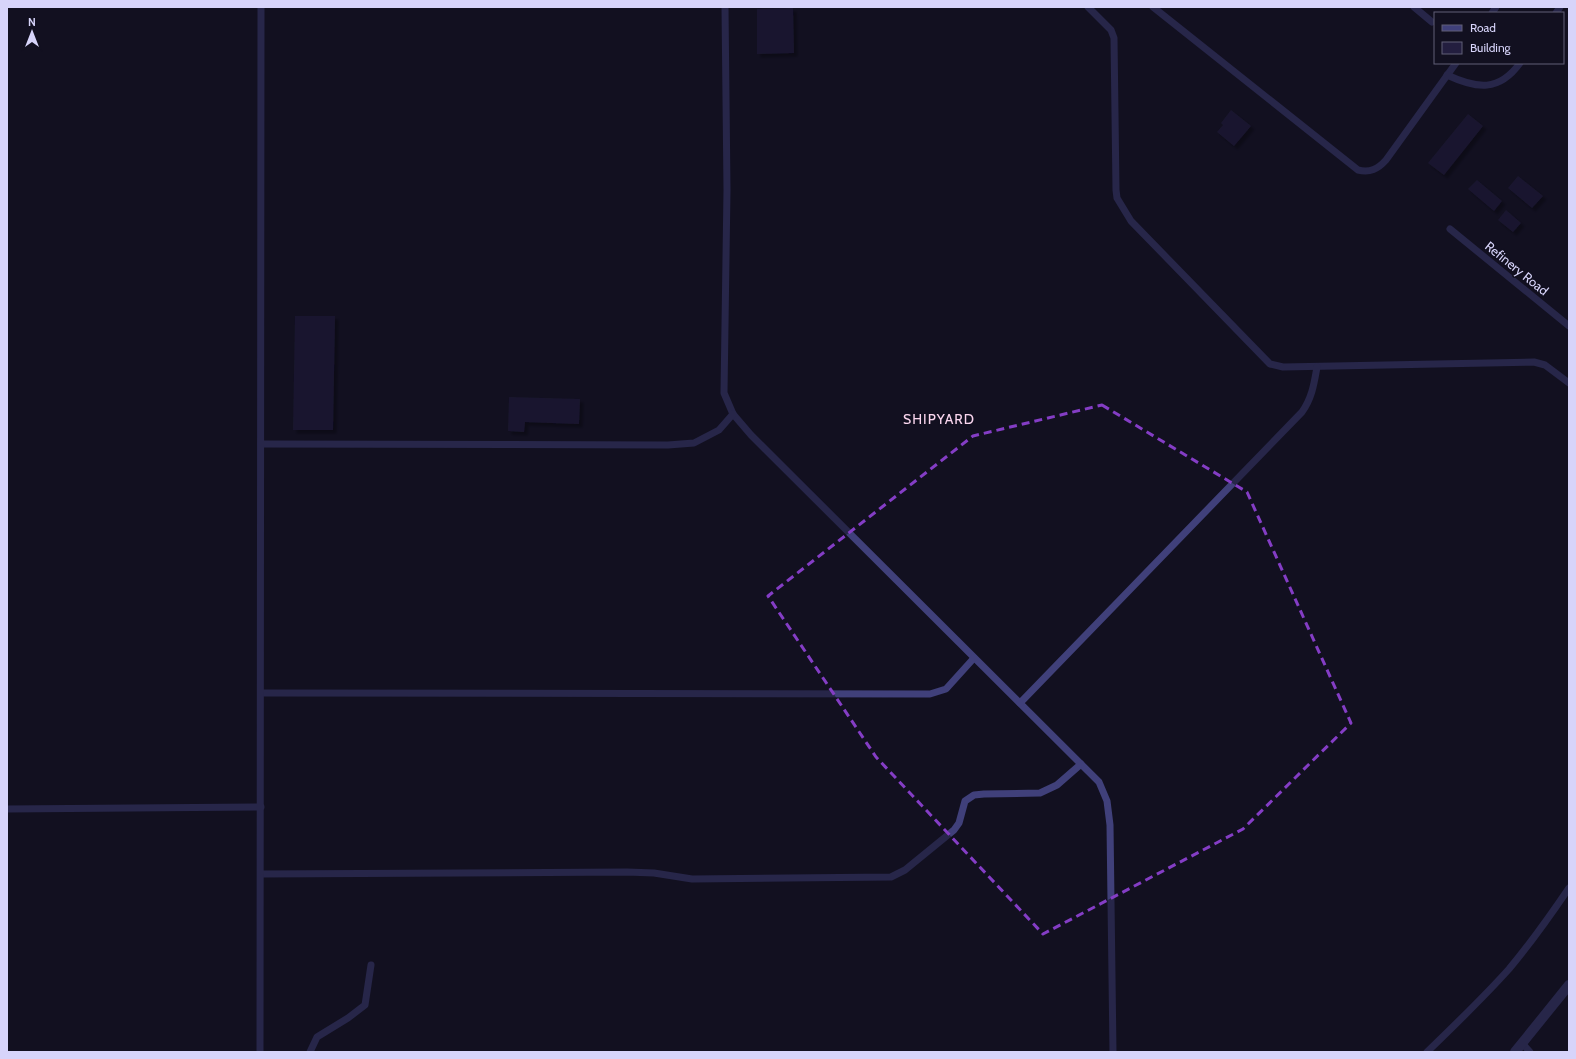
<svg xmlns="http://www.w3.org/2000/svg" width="1576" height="1059" viewBox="0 0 1576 1059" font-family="Cabin,sans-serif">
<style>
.building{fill:#231e3f;filter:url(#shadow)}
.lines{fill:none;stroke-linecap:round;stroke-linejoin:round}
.lane{stroke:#40407a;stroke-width:7}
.street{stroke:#40407a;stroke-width:10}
.marked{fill:none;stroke:#843dc5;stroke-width:3;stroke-dasharray:8 5;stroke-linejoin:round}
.labels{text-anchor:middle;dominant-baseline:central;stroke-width:3;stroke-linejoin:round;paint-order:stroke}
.street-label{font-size:13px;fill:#d7d4fa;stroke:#121020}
.neighbourhood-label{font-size:14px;letter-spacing:1px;fill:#fad6ee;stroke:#121020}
</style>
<defs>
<filter id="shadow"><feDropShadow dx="3.5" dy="3.5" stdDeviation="1" flood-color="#0009"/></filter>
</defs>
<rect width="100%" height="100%" fill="#121020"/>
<!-- building -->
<g class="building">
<polygon points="793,8 794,53 757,54 757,9"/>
<polygon points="1231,110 1251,126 1234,146 1217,132 1223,125 1221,123"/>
<polygon points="1468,114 1483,126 1444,175 1428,163"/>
<polygon points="1518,176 1543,196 1532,208 1508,188"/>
<polygon points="1477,180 1502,201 1494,211 1468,189"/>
<polygon points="1506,210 1521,223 1513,232 1498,220"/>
<polygon points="295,316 335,316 333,430 293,430"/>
<polygon points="509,397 580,399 579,424 525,422 524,432 508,431"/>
</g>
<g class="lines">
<!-- lane -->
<g class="lane">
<polyline points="725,7 727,190 724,393 733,414 751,435 1099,782 1107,801 1110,825 1113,1052"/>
<polyline points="1088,7 1111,30 1114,38 1116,190 1117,198 1131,221 1270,364 1283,367 1534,362 1545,365 1569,383"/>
<path d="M1153,7L1358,170C1370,173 1378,169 1386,160L1456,63"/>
<polyline points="1414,7 1432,22"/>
<polyline points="1492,13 1496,7"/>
<polyline points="1556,13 1560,7"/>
<path d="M1447,75C1477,89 1499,92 1520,63"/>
<polyline points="1450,229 1569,326"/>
<polyline points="261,444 668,445 694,443 719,430 733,414"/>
<polyline points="261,693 930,694 946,689 974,658"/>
<path d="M1020,703L1302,412C1312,398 1314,384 1317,367"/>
<polyline points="7,809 261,807"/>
<polyline points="261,874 627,872 654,873 692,879 891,877 905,870 954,830 959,823 965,801 974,795 984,794 1040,793 1057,785 1081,764"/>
<polyline points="1522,1043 1530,1052"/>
<polyline points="260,1052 261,7"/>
<polyline points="310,1052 317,1037 348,1018 365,1005 371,965"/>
<path d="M1427,1052C1455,1025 1483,998 1509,969C1530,944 1550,916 1569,888"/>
</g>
<!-- street -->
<polyline class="street" points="1515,1052 1569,985"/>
</g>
<!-- marked area -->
<path d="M0 0H1576V1059H0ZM1102,405L1247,492L1351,723L1243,829L1043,934L876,757L768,596L973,436Z" fill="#121020" fill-opacity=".55" fill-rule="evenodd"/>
<path class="marked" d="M1102,405L1247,492L1351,723L1243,829L1043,934L876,757L768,596L973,436Z"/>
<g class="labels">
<!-- street labels -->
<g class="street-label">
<text transform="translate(1517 268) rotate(39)">Refinery Road</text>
</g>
<!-- neighbourhood labels -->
<g class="neighbourhood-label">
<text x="939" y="419">SHIPYARD</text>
</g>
</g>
<!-- border -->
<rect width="1576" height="1059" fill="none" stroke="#d7d4fa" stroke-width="16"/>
<!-- legend -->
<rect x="1434" y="12" width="130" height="52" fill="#121020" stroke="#615e77"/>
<rect x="1442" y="25" width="20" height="6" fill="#40407a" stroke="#615e77"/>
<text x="1470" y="32" font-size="12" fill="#d7d4fa">Road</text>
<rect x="1442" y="42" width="20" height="12" fill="#231e3f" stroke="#615e77"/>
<text x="1470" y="52" font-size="12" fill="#d7d4fa">Building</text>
<!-- north arrow -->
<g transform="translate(32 32)" stroke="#121020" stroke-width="3" paint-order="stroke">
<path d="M0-3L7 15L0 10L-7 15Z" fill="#d7d4fa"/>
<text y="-6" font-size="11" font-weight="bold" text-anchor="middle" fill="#d7d4fa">N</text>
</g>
</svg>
